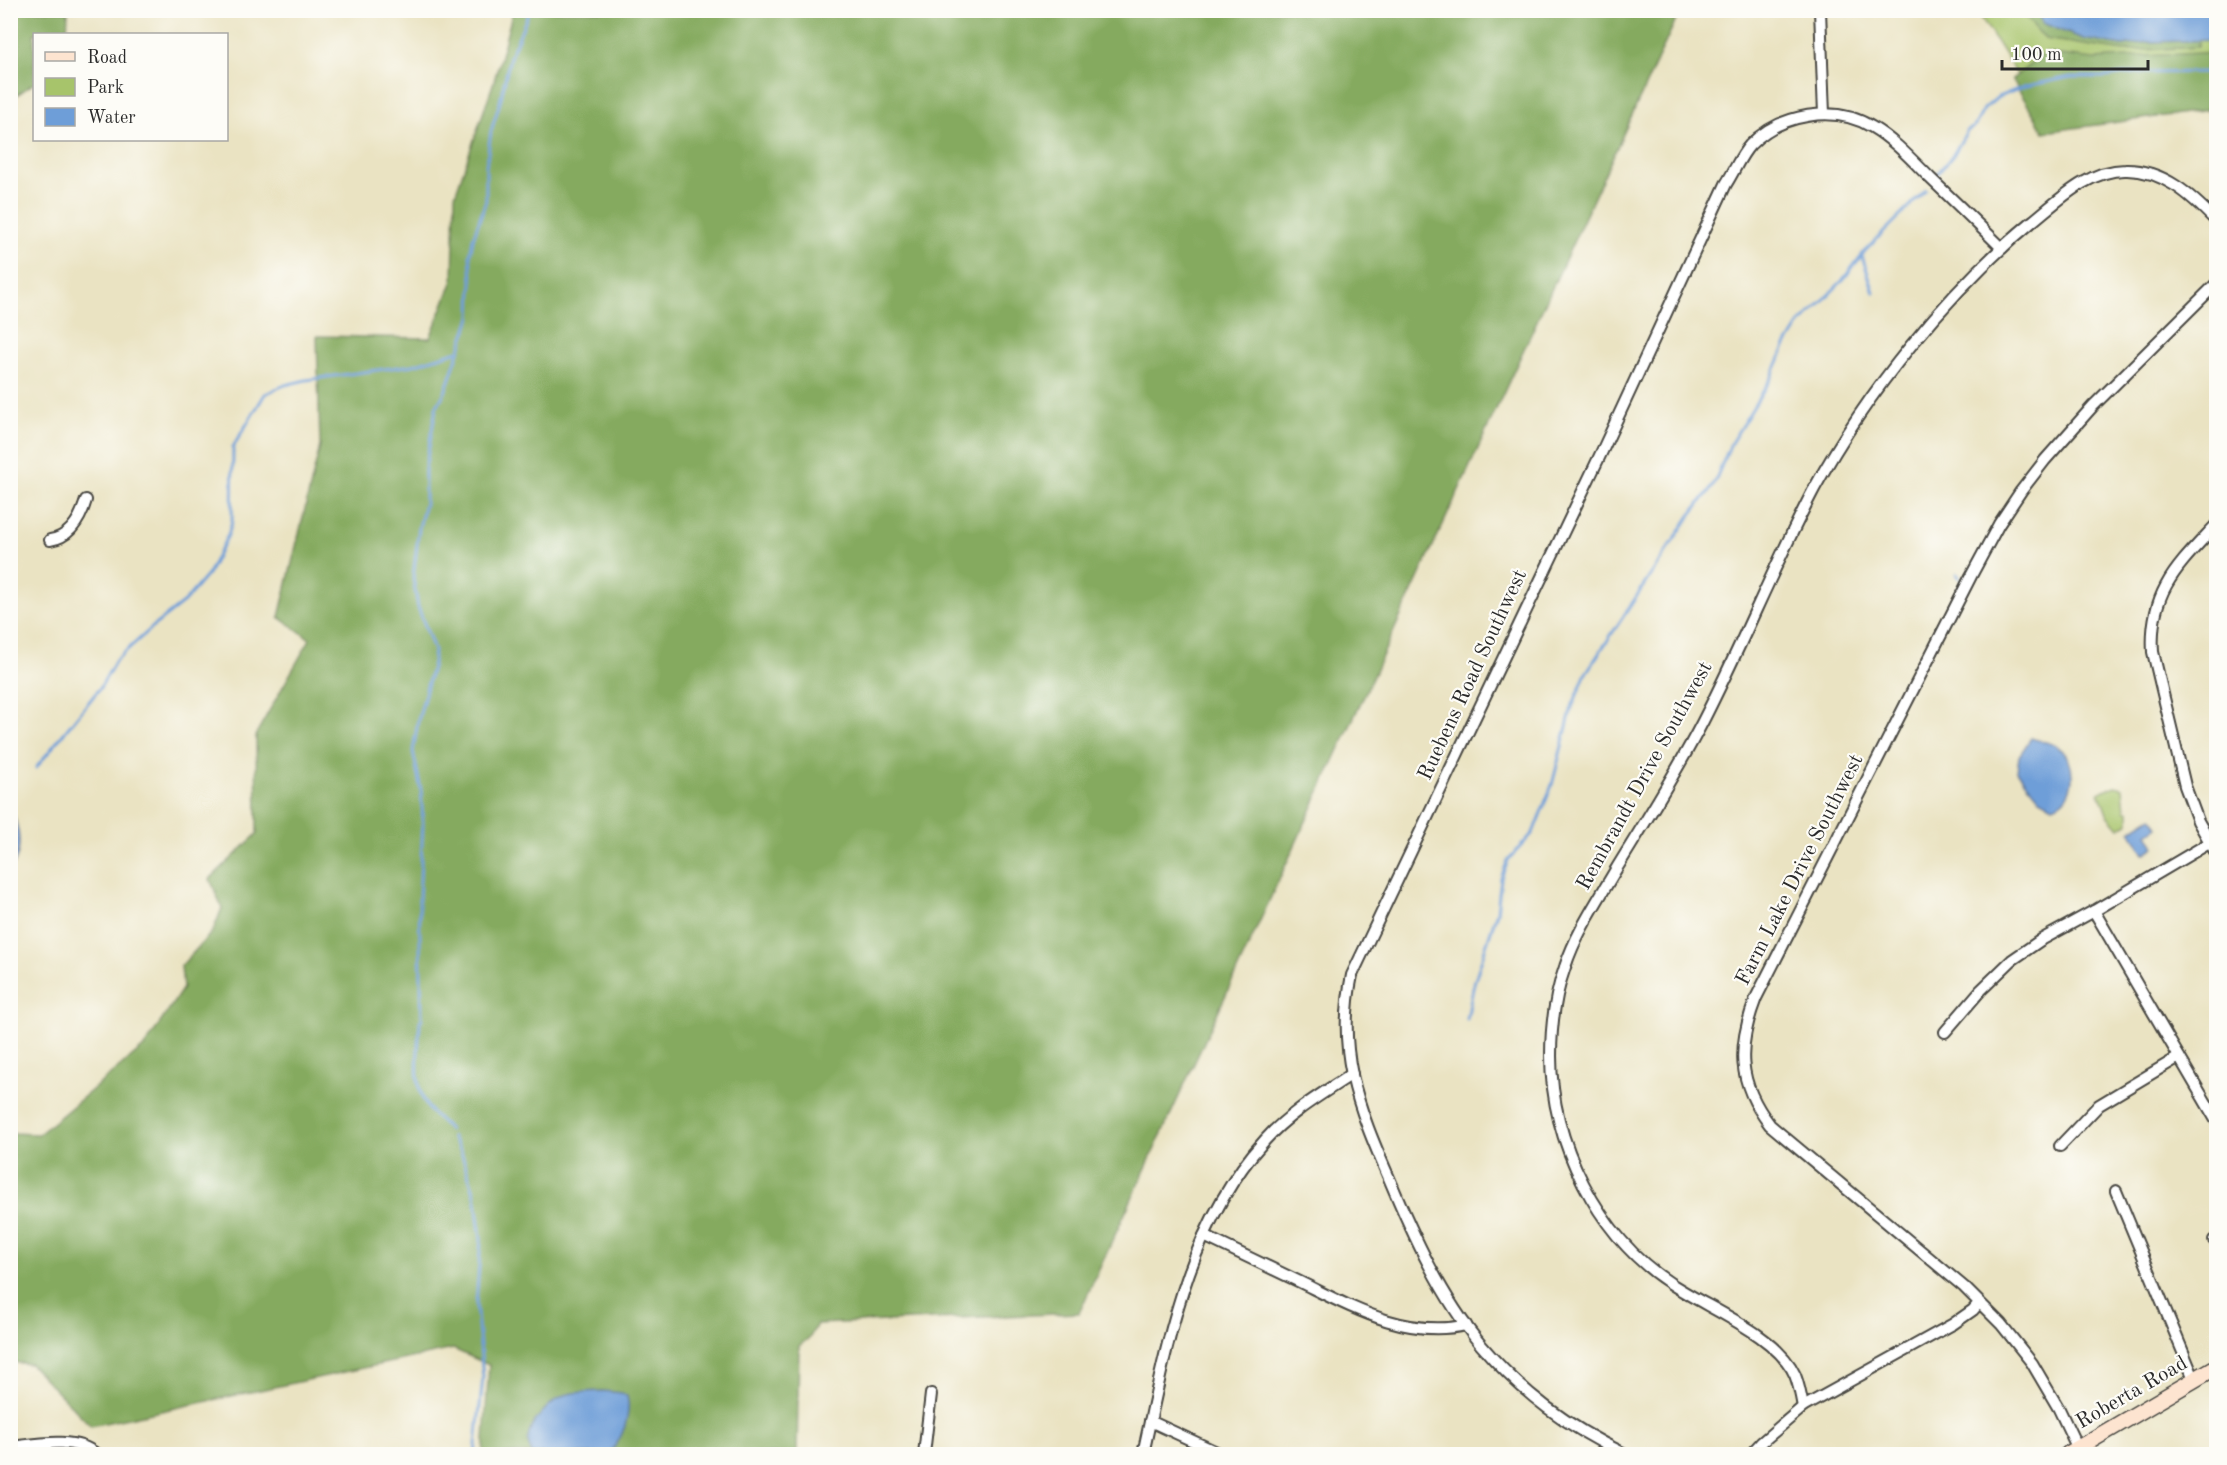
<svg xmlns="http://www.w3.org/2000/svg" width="2227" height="1465" viewBox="0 0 2227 1465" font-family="'Old Standard TT',serif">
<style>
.green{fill:#a7c46b;stroke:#69784b;stroke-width:1.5}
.forest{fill:#85aa5f;stroke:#586a45;stroke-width:1.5}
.water{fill:#6e9ed8;stroke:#4c6482;stroke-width:1.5}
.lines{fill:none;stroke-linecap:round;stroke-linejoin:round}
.stream{stroke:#6e9ed8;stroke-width:3}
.street-casing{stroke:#484742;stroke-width:14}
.secondary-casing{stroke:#484742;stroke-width:18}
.street{stroke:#fff;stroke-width:10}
.secondary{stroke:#fde4d0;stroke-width:15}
.labels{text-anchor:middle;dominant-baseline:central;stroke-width:4.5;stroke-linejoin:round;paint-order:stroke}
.street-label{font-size:21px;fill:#2b2b2b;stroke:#fdfcf7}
</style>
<rect width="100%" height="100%" fill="#fdfcf7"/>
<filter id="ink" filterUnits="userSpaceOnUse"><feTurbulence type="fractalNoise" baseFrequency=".0167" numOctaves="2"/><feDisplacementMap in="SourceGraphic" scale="12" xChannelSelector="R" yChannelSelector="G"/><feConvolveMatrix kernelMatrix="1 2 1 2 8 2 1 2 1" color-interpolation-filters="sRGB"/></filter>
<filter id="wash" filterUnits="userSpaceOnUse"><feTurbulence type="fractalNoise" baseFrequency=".008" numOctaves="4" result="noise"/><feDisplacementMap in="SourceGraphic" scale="24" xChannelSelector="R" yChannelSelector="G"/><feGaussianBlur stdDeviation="1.35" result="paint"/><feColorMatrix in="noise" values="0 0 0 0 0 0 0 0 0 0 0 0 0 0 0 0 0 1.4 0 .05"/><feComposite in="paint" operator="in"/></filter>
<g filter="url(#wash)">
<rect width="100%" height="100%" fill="#eae3c2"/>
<!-- green -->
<g class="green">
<polygon points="1977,11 2216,11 2216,103 2053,131"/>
<polygon points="2115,786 2123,788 2125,810 2129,812 2129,822 2119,828 2107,814 2099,792"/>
</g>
<!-- forest -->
<g class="forest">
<polygon points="11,10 68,11 67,34 34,34 34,83 11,99"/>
<polygon points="1197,10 1198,12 1201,10 1680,11 1079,1313 817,1324 810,1337 799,1346 797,1454 483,1454 489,1365 453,1349 91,1426 30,1364 11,1362 10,1133 39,1134 145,1046 183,988 181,966 213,931 222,908 210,879 257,834 256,734 310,639 279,617 320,446 317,336 430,338 453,280 455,195 494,81 513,11"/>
<polygon points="2023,11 2035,11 2043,23 2057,29 2084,39 2123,46 2147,42 2199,40 2198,47 2125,51 2045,39 2024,15"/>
<polygon points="2216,52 2216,109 2044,132 2012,79 2045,53 2094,59"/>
</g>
<!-- water -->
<g class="water">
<polygon points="2035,11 2216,11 2216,40 2147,42 2123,46 2084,39 2057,29 2043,23"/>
<path d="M2031,738C2039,741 2051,742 2058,747C2078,760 2077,799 2053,806L2040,799L2017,771L2019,756Z"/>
<path d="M10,806C19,826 24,850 11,869Z"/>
<polygon points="2152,817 2158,827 2148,834 2155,847 2144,854 2130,831"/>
<path d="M603,1391L622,1393L627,1396C632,1414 622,1440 609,1454H532C531,1451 528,1445 528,1441C528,1423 550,1402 565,1395C577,1391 590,1392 603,1391Z"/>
</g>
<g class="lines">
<!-- stream -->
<g class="stream">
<polyline points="1938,173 1953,155 1967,131 1974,127 1984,109 1998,97 2026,86 2071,77 2105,77 2134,73 2216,72"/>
<polyline points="1862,256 1874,292"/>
<polyline points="1957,574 1962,581"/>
<polyline points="36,768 100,688 116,660 156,624 184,602 208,574 228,535 232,522 233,447 265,394 285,385 306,380 413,365 458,351"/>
<polyline points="1467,1019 1474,983 1497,912 1501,878 1508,860 1533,833 1552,785 1572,707 1586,673 1689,517 1713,486 1731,443 1770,380 1784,349 1799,325 1842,281 1865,251 1926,190"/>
<path d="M449,1130C444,1123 438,1119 432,1113C410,1089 419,1050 420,1021L422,1019L419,900L423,823L421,790L413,751L418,721L433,663L434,650L418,607L413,578L419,528L425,503V469L436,408L445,392L471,317L472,280L470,255L473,239L486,200V167L491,131L500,102L510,57L530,10"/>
<polyline points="452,1137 461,1152 475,1195 481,1239 476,1304 483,1377 475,1454"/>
</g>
</g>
</g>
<g filter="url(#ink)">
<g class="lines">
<!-- street casing -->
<g class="street-casing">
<g id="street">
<polyline points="1820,10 1824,114"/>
<path d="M2216,525C2178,566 2149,591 2153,652L2185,786L2198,821L2216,853"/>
<path d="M50,540C71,537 81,517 86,500"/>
<polyline points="2094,911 2216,1120"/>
<polyline points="1945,1032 1981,990 2012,960 2041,940 2094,911 2216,839"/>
<polyline points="2060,1146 2099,1105 2179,1057"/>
<polyline points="2116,1191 2195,1381"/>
<path d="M1204,1236C1236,1251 1268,1267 1300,1282C1351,1307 1407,1339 1466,1325"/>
<polyline points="2214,1240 2216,1239"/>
<path d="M1803,1407C1801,1396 1799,1385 1795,1375C1777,1334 1706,1308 1670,1283C1598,1236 1551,1142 1551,1056C1551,1027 1555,995 1565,967C1576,933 1597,902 1615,871C1645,822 1677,772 1703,721C1742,645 1774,565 1814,489C1866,393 1949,290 2033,221C2060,199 2089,170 2125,170C2163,169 2192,196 2216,221"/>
<polyline points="1150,1421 1221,1454"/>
<path d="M10,1447C37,1444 75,1436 96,1454"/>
<path d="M2078,1449L2059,1409L2032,1363L2001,1324L1964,1287L1770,1125C1737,1082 1737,1047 1756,998L1971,576L1999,524L2021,491L2045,460L2093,406L2216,284"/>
<polyline points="924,1454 931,1394"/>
<path d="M1143,1454C1167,1345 1187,1226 1265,1140C1289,1113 1322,1094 1352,1074"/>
<path d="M1625,1454C1567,1426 1523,1394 1481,1345C1441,1297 1413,1235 1389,1178C1374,1144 1360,1111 1352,1075C1345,1042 1345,1008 1352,975L1604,447L1726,184C1734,172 1740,156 1750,145C1780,114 1834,104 1872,127C1894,140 1912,160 1930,178C1954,201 1978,224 2002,248"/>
<polyline points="1751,1454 1762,1442 1803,1407 1953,1324 1973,1310 1979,1303"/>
</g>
</g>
<!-- secondary casing -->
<g class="secondary-casing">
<polyline id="secondary" points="2068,1454 2216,1367"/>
</g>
<!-- street -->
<use href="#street" class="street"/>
<!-- secondary -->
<use href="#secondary" class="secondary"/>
</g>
</g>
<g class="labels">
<!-- street labels -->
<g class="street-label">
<text transform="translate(1473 675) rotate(-65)">Ruebens Road Southwest</text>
<text transform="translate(1645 776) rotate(-61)">Rembrandt Drive Southwest</text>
<text transform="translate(1800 870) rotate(-63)">Farm Lake Drive Southwest</text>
<text transform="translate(2132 1393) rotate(-30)">Roberta Road</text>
</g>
</g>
<!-- margin -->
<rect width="2227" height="1465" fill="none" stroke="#fdfcf7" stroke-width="36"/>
<!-- legend -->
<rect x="33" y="33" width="195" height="108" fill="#fdfcf7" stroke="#a9a8a5" stroke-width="1.5"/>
<rect x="45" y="52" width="30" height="9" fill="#fde4d0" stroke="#a9a8a5" stroke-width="1.5"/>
<text x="87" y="63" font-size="18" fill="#2b2b2b">Road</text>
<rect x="45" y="78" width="30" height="18" fill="#a7c46b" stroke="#a9a8a5" stroke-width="1.5"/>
<text x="87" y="93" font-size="18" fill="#2b2b2b">Park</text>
<rect x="45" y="108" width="30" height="18" fill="#6e9ed8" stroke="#a9a8a5" stroke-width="1.5"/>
<text x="87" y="123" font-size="18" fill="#2b2b2b">Water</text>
<!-- scale -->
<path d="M2002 60v9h146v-9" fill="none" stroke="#2b2b2b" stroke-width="3"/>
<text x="2011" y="60" font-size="18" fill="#2b2b2b" stroke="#fdfcf7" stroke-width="4.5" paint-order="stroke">100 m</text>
</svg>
